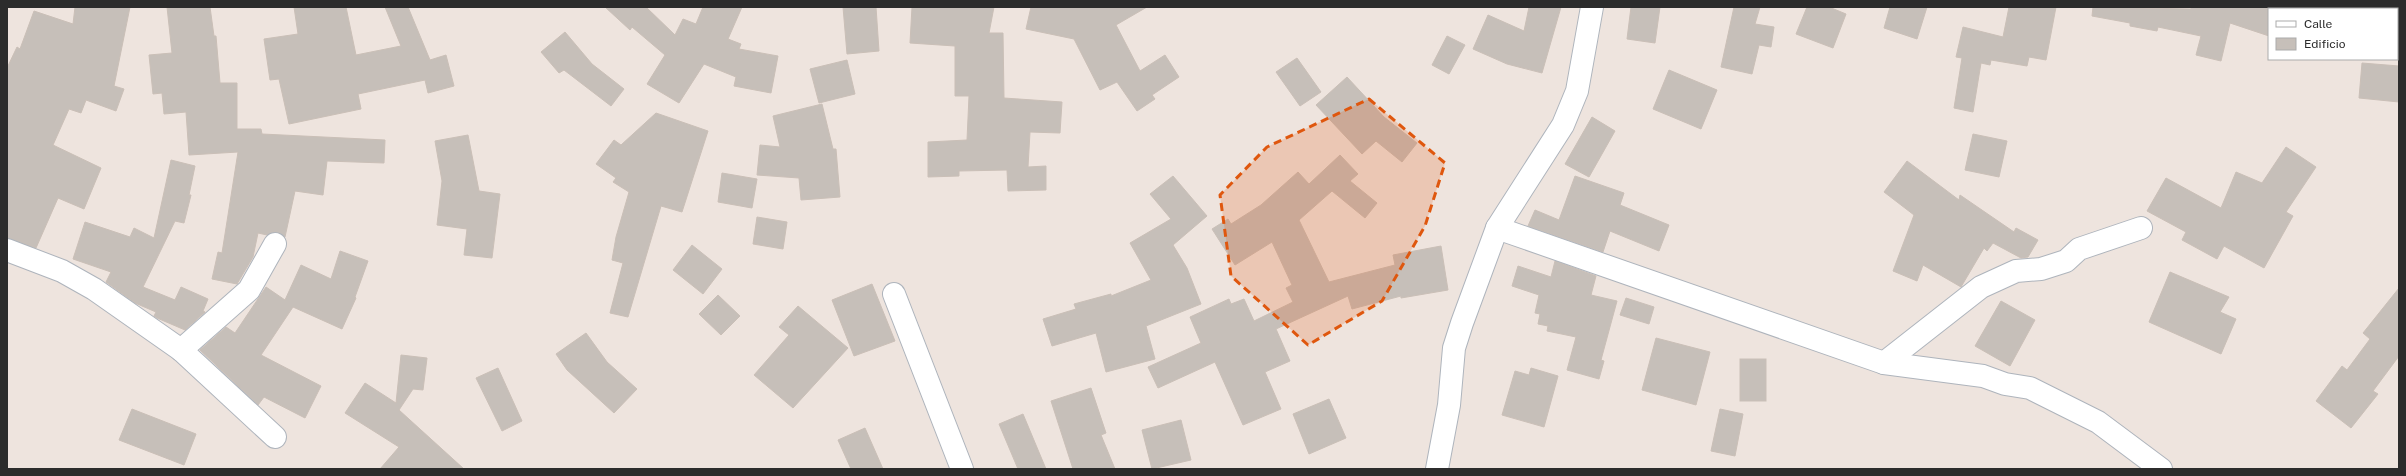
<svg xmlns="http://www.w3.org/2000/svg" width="2406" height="476" viewBox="0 0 2406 476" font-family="'Public Sans',sans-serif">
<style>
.building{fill:#c6bfb9;stroke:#cabfb7}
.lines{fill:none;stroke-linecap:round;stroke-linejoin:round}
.street-casing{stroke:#aeb4bc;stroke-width:24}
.street{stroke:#fff;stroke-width:22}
.marked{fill:#df570e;fill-opacity:0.2;stroke:#df570e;stroke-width:3;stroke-dasharray:8 5;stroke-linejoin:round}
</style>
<rect width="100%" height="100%" fill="#eee4de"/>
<!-- building -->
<g class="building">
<polygon points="75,7 130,7 114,86 124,89 116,111 86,100 81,113 69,109 53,145 101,168 84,209 58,198 36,248 7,238 7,68 17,47 20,49 34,11 73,24"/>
<polygon points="167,7 210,7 214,36 216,36 220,83 237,83 237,129 261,129 262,134 385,140 384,163 327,161 323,195 295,191 285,237 275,232 267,235 258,233 253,257 237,284 212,279 218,252 222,253 238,152 189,155 186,112 164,114 162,93 153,94 149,55 172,53"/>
<polygon points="294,7 346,7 356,55 401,46 385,7 408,7 430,60 446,55 454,86 428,93 425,80 358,94 361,109 289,124 279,79 270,80 264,39 298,34"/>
<polygon points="605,7 646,7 675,35 683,19 696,24 703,7 742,7 728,39 741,44 739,49 778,56 771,93 734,86 736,77 704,64 679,103 647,84 665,55 632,27 630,30"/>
<polygon points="843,7 876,7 879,51 847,54"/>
<polygon points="912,7 994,7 989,33 1003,33 1004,98 1062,102 1060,133 1030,132 1028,167 1046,166 1046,190 1008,191 1007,170 959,171 959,176 928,177 928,142 967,140 969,96 955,96 955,46 910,43"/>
<polygon points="1031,7 1147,7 1116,25 1140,71 1165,55 1179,77 1152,95 1155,99 1137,111 1117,82 1100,90 1074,39 1026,29"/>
<polygon points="1529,7 1561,7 1542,73 1507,64 1473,49 1488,15 1524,31"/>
<polygon points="1631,7 1660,7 1655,43 1627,39"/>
<polygon points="1734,7 1760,7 1755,24 1774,27 1771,47 1759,45 1752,74 1721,67"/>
<polygon points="1807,7 1829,7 1846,14 1833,48 1796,34"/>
<polygon points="1890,7 1927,7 1917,39 1884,28"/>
<polygon points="2009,7 2056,7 2046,60 2029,57 2027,66 1991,60 1990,65 1981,63 1973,112 1954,108 1962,58 1956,57 1963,27 2003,37"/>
<polygon points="2093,7 2191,9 2191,7 2269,7 2269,36 2230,23 2221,61 2196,55 2201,36 2158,27 2157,31 2130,26 2130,23 2092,16"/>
<polygon points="565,32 592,64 624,89 611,106 564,70 559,73 541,52"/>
<polygon points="1447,36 1465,45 1449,74 1432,65"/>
<polygon points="1297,58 1321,92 1300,106 1276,72"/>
<polygon points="847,60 855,94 819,103 810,69"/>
<polygon points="2362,63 2399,66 2399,102 2359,98"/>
<polygon points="1669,70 1717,90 1701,129 1653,109"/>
<polygon points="1347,77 1384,117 1417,143 1402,162 1376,141 1362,154 1316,105"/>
<polygon points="822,104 833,149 836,149 840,197 801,200 799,178 757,175 760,145 780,147 773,116"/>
<polygon points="656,113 708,131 682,212 661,206 628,317 610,313 623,263 612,260 616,237 629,192 613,182 616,178 596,164 614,140 621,145"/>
<polygon points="1592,117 1615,131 1589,177 1565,164"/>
<polygon points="1973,134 2007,141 1999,177 1965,170"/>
<polygon points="468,135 479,191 500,194 492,258 464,255 467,229 437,225 442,181 435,141"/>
<polygon points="2286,147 2316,167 2286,212 2293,216 2264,268 2224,246 2217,259 2182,240 2186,232 2147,211 2166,178 2221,208 2236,172 2262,183"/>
<polygon points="1340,155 1358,174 1350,181 1377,203 1365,218 1332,191 1299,220 1329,282 1395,265 1393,255 1441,246 1448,290 1401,298 1401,296 1352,309 1348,296 1276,329 1290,361 1265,372 1281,409 1243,425 1215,362 1158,388 1148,367 1201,343 1190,317 1229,299 1231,304 1244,299 1254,321 1293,302 1286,288 1292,285 1272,242 1235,265 1212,229 1228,219 1231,224 1261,205 1298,172 1309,184"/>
<polygon points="171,160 195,166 189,195 191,195 184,223 175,221 143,287 175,300 181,287 208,299 203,311 205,312 185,330 157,318 154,316 156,312 135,303 106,282 111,272 73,259 85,222 130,237 134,228 154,238"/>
<polygon points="1907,161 1959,200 1960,195 2014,232 2016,228 2038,240 2028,257 2021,258 1993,243 1987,251 1984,248 1961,287 1923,265 1917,281 1893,271 1914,215 1884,192"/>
<polygon points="722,173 757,179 752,208 718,202"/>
<polygon points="1173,176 1207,216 1173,245 1187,268 1201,304 1146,326 1155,359 1106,372 1096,333 1052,346 1043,319 1076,309 1074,304 1111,294 1111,296 1151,280 1130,243 1171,219 1150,194"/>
<polygon points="1575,176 1624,193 1620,205 1669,225 1659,251 1610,231 1603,252 1528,226 1535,210 1559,220"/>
<polygon points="757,217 787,222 783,249 753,244"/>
<polygon points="692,245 722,269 703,294 673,270"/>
<polygon points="340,251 368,261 355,297 356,298 342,329 293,307 261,355 321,386 305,418 264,397 258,405 200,350 226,327 235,333 266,287 285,300 301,265 331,279"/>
<polygon points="1555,261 1596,276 1591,295 1617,301 1601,360 1604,361 1599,379 1567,370 1576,337 1547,331 1548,326 1538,324 1540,314 1535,313 1539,295 1512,286 1518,266 1551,277"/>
<polygon points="2170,272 2229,297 2220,312 2236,319 2221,354 2149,322"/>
<polygon points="872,284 895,341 854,356 832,300"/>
<polygon points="2399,288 2399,356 2373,391 2378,394 2351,428 2316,401 2342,366 2347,370 2370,339 2363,333"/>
<polygon points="718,295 740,316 721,335 699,314"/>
<polygon points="1626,298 1654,307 1649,324 1620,315"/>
<polygon points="2001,301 2035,320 2010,366 1975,346"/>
<polygon points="798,306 848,348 793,408 754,375 789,335 779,327"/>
<polygon points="586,333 607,362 637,389 614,413 567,370 556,354"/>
<polygon points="1656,338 1710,352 1696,405 1642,390"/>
<polygon points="401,355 427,358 423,390 413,389 399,410 464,469 380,469 399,447 345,413 365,383 396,403"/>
<rect x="1740" y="359" width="26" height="42"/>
<polygon points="498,368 522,421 502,431 476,378"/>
<polygon points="1531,368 1558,376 1544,427 1502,415 1515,371 1529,375"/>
<polygon points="1091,388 1106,433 1101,435 1115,469 1073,469 1051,401"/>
<polygon points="1329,399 1346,438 1309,454 1293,414"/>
<polygon points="132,409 196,434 184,465 119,440"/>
<polygon points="1720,409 1743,414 1735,456 1711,451"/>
<polygon points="1023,414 1046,469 1018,469 999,424"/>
<polygon points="1181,420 1191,460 1152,469 1142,430"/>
<polygon points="865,428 883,469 851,469 838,440"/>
</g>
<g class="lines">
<!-- street casing -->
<g class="street-casing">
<g id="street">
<polyline points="1497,228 1884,363 1983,376 2005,384 2030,388 2098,422 2161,469"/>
<polyline points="7,250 62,271 94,289 181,350 275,437"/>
<polyline points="894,294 962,469"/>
<polyline points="181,350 249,290 275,244"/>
<polyline points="1884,363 1981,287 2016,271 2041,269 2066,261 2079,249 2141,228"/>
<polyline points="1437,469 1449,405 1454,348 1462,323 1497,228 1563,125 1577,91 1592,7"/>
</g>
</g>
<!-- street -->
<use href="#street" class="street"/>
</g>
<!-- marked area -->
<path class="marked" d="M1369,99L1445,163L1425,226L1382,301L1308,345L1231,276L1220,195L1267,147Z"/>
<!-- border -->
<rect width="2406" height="476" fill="none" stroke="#2c2c2c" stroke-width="16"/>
<!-- legend -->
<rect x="2268" y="8" width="130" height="52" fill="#ffffff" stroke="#ababab"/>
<rect x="2276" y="21" width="20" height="6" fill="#ffffff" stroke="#ababab"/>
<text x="2304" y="28" font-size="12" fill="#2c2c2c">Calle</text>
<rect x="2276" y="38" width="20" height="12" fill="#c6bfb9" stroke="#ababab"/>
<text x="2304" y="48" font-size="12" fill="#2c2c2c">Edificio</text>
</svg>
